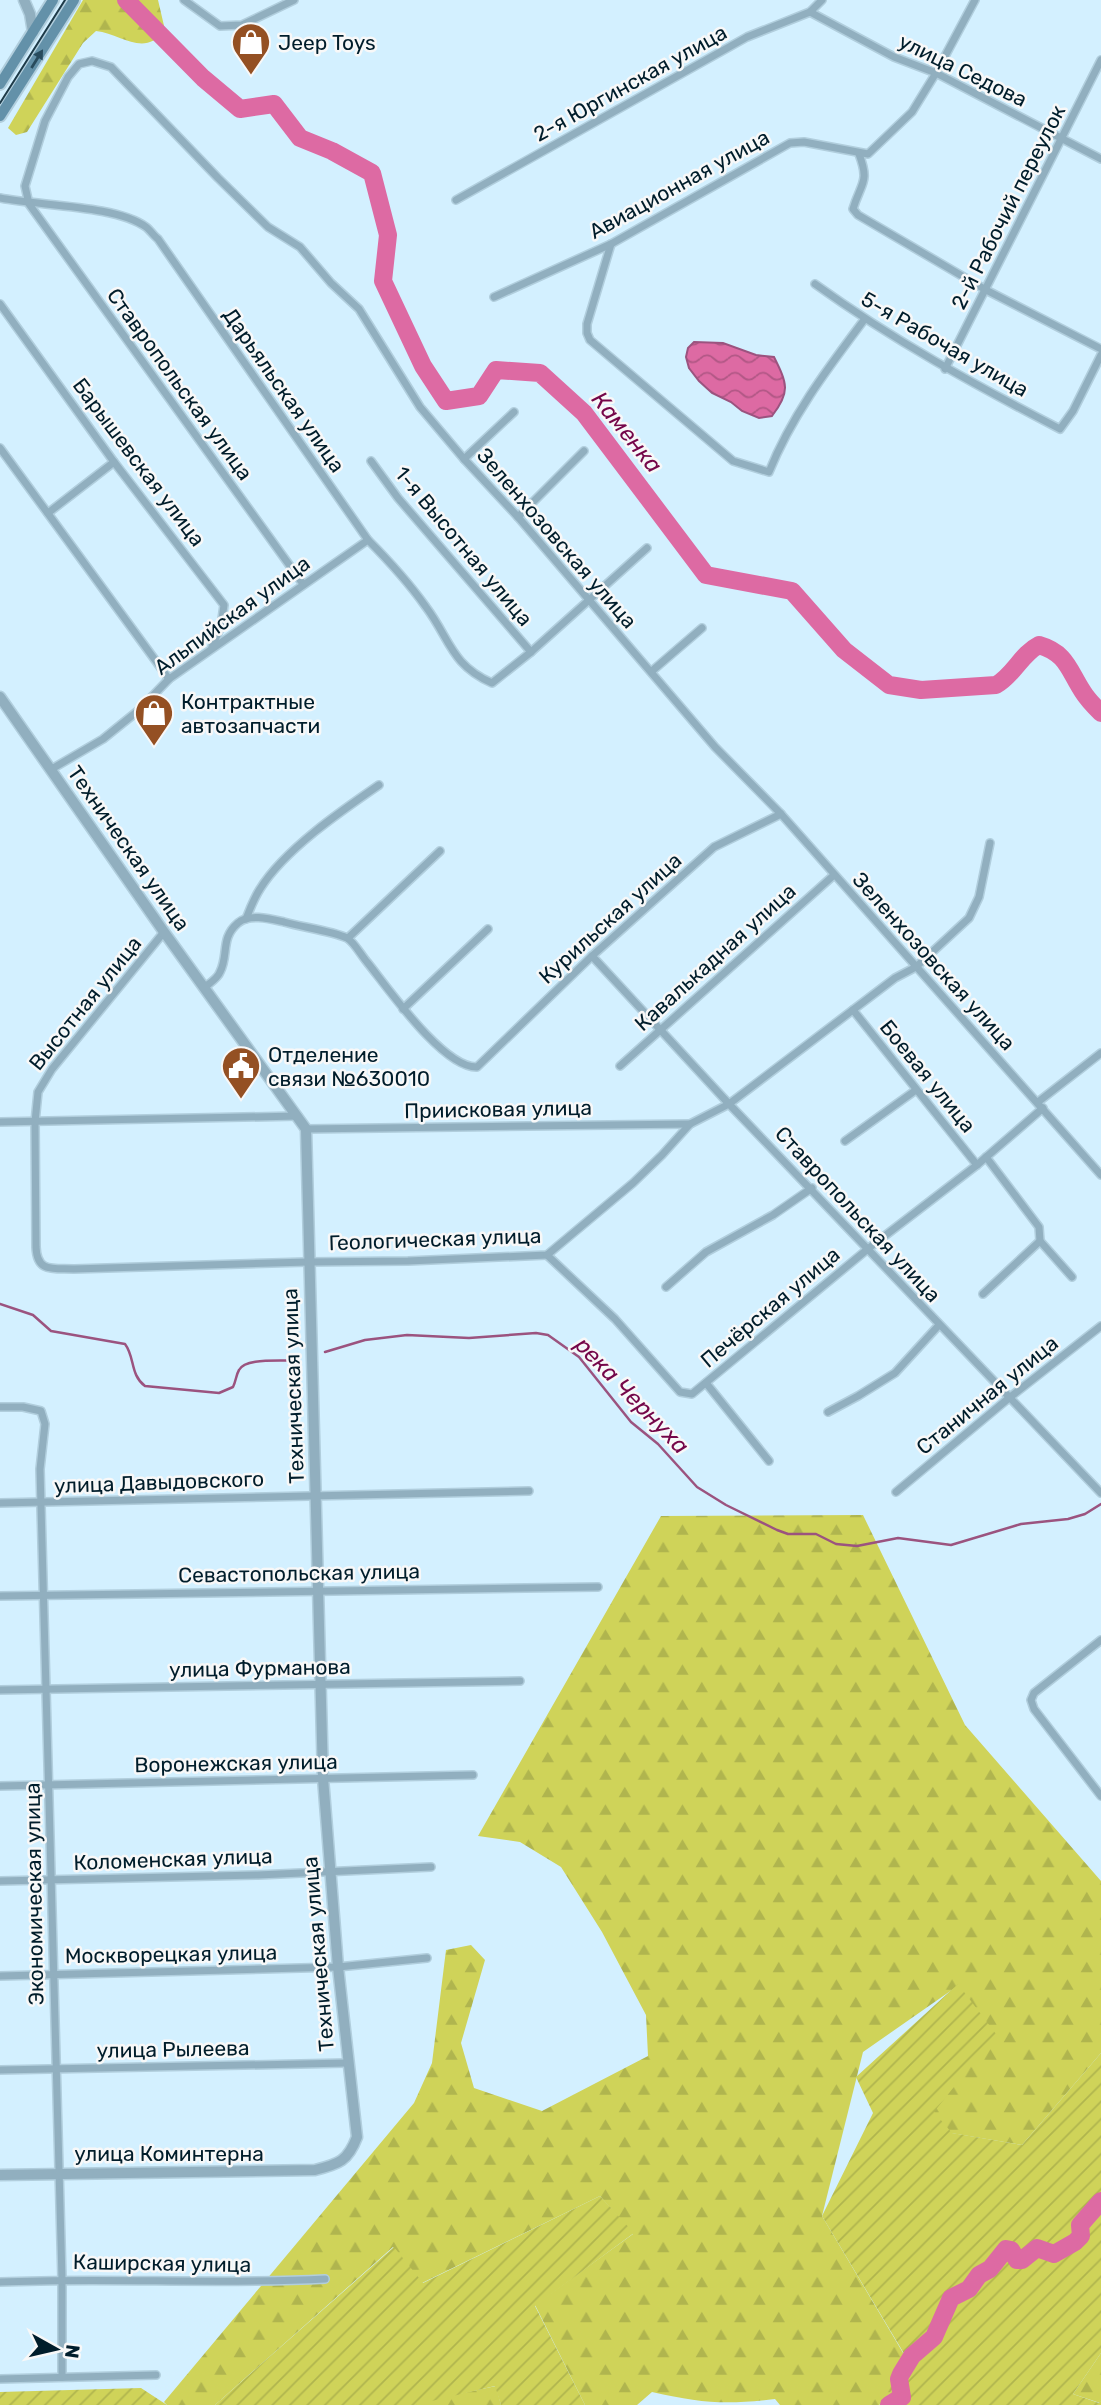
<svg xmlns="http://www.w3.org/2000/svg" width="1101" height="2405" viewBox="0 0 1101 2405" font-family="Rubik,sans-serif">
<style>
.forest{fill:url(#forest-firs)}
.garden{fill:url(#garden-furrows)}
.water{fill:url(#water-waves);stroke:#9b537f;stroke-width:2}
.lines{fill:none;stroke-linecap:round;stroke-linejoin:round}
.stream{stroke:#9b537f;stroke-width:2.5}
.river{stroke:#dd6aa3;stroke-width:18}
.minor-casing{stroke:#b1cedd;stroke-width:10}
.tertiary-casing{stroke:#b1cedd;stroke-width:13}
.secondary-casing{stroke:#b1cedd;stroke-width:14}
.minor{stroke:#91afbf;stroke-width:7}
.tertiary{stroke:#91afbf;stroke-width:10}
.secondary{stroke:#6391a9;stroke-width:10}
.tram{stroke:#1d3a48;stroke-width:2}
.oneway{fill:#284b5d}
.labels{text-anchor:middle;dominant-baseline:central;stroke-width:5;stroke-linejoin:round;paint-order:stroke}
.poi-label{font-size:21px;fill:#001d2b;stroke:#f8f8f8;text-anchor:start}
.street-label{font-size:21px;fill:#001d2b;stroke:#f8f8f8}
.water-label{font-size:23px;font-style:italic;fill:#740649;stroke:#f8f8f8}
</style>
<defs>
<pattern id="forest-firs" width="22" height="20" patternUnits="userSpaceOnUse" patternTransform="scale(1.75)"><rect width="22" height="20" fill="#cfd359"/><path d="M5 1l3.5 6h-7zM16 11l3.5 6h-7z" fill="#b0b54e"/></pattern>
<pattern id="garden-furrows" width="10" height="10" patternUnits="userSpaceOnUse" patternTransform="scale(1.75)"><rect width="10" height="10" fill="#cfd359"/><path d="M-1 1l2-2M0 10L10 0M9 11l2-2" fill="none" stroke="#b0b54e"/></pattern>
<pattern id="water-waves" width="16" height="10" patternUnits="userSpaceOnUse" patternTransform="scale(1.75)"><rect width="16" height="10" fill="#dd6aa3"/><path d="M0 5q4-4 8 0t8 0" fill="none" stroke="#b15785"/></pattern>
</defs>
<rect width="100%" height="100%" fill="#d3f0ff"/>
<!-- forest -->
<g class="forest">
<path d="M83,0H158L165,30C144,58 122,34 96,31L83,43L27,132L16,135L8,128Z"/>
<path d="M863,1515L965,1725L1101,1881V2053L1022,2145L921,2128L959,1985L863,2052L822,2216L912,2368L879,2405H780L775,2399C725,2405 701,2403 652,2392L637,2405H585L535,2305L633,2234L600,2196L422,2283L393,2247L215,2405H167L164,2402L414,2103L432,2063L446,1950L471,1945L485,1960L461,2043L474,2088L542,2111L648,2056L646,2015L602,1932L561,1867L520,1842L478,1836L661,1516Z"/>
<polygon points="1101,2353 1101,2401 1100,2403 1073,2394"/>
<polygon points="496,2386 501,2405 415,2405 416,2403"/>
</g>
<!-- garden -->
<g class="garden">
<polygon points="958,1984 996,2034 934,2112 952,2133 1022,2145 1101,2053 1101,2353 1073,2394 1099,2403 1101,2401 1101,2405 879,2405 912,2367 822,2216 873,2113 856,2077"/>
<polygon points="600,2196 634,2233 535,2306 585,2405 501,2405 495,2386 415,2405 215,2405 394,2247 423,2283"/>
<polygon points="141,2388 167,2405 0,2405 0,2392"/>
</g>
<!-- water -->
<path class="water" d="M694,342L723,343L756,355L774,357C787,383 791,392 772,416L759,418L742,411L731,402L712,393L699,381L689,368L686,357L688,348Z"/>
<g class="lines">
<!-- stream -->
<g class="stream">
<path d="M0,1304L33,1315L51,1331L125,1344C135,1357 130,1375 145,1386L219,1393L233,1387C236,1381 236,1375 239,1370C246,1357 282,1362 296,1360"/>
<polyline points="325,1352 365,1340 407,1335 469,1338 536,1333 548,1335 579,1357 631,1422 658,1444 697,1487 726,1505 777,1530 788,1534 816,1534 836,1544 857,1546 898,1538 951,1545 1021,1524 1068,1519 1085,1514 1101,1504"/>
</g>
<!-- river -->
<g class="river">
<path d="M126,0L203,78L240,109L274,104L300,138L332,151L372,173L388,235L383,281L423,366L446,401L479,396L496,370L540,373L584,413L706,575L792,591L844,650L889,685L921,690L996,685C1014,675 1021,654 1039,645C1067,653 1069,671 1083,692C1088,700 1095,707 1101,713"/>
<polyline points="889,2405 902,2397 899,2379 901,2374 912,2356 934,2337 951,2298 969,2289 979,2275 990,2269 1006,2249 1011,2250 1017,2260 1022,2260 1037,2248 1054,2254 1075,2242 1081,2236 1080,2225 1101,2201"/>
</g>
<!-- minor casing -->
<g class="minor-casing">
<g id="minor">
<polyline points="184,0 220,26 242,25 294,0"/>
<polyline points="810,12 894,57 936,73 1101,159"/>
<path d="M859,154C870,183 861,182 853,209L858,215L986,290L1101,349"/>
<path d="M0,198C39,206 116,205 146,227C150,230 154,236 158,239L368,540C389,561 409,583 426,607C450,639 451,665 492,683L531,652L647,548"/>
<polyline points="456,200 747,37 810,12 822,0"/>
<path d="M611,244L587,324V333L590,340L733,461L769,472C792,415 828,368 864,320"/>
<path d="M815,284C893,340 975,385 1060,429L1073,411L1101,355"/>
<polyline points="494,297 611,244 790,143 804,142 868,154 912,112 936,73 975,0"/>
<polyline points="0,304 114,462 224,605 221,626 212,647"/>
<polyline points="945,369 1101,60"/>
<polyline points="0,448 169,679"/>
<polyline points="464,459 514,412"/>
<polyline points="371,461 398,498 531,652"/>
<polyline points="48,513 114,462"/>
<polyline points="518,517 584,451"/>
<polyline points="303,584 29,204 25,186 45,121 68,77 79,64 92,61 111,67 218,178 268,227 300,247 331,283 359,309 420,407 464,459 518,517 715,747 781,814 1101,1175"/>
<polyline points="652,671 702,628"/>
<polyline points="50,770 103,739 139,710 169,679 368,540"/>
<path d="M246,919C250,909 254,898 260,889C284,850 341,811 379,785"/>
<path d="M164,932L52,1069L38,1092L35,1122L36,1247C37,1273 53,1268 74,1269L308,1262L408,1261L547,1255L633,1183L662,1155L690,1124L729,1104L895,978L916,967L969,918L979,897L990,843"/>
<polyline points="348,938 440,851"/>
<polyline points="592,956 729,1104 1101,1493"/>
<path d="M205,987C210,983 218,978 220,972C229,955 220,938 238,923C249,913 271,919 284,922C301,927 332,931 347,938C354,942 361,955 367,962C388,988 443,1068 477,1067L592,956L714,847L781,814"/>
<polyline points="403,1009 488,929"/>
<polyline points="853,1010 977,1165"/>
<polyline points="620,1066 834,875"/>
<polyline points="1038,1102 1101,1053"/>
<polyline points="0,1122 298,1116"/>
<polyline points="306,1129 690,1124"/>
<polyline points="845,1141 916,1090"/>
<polyline points="986,1157 1039,1227 1040,1241 1072,1277"/>
<polyline points="547,1255 615,1319 680,1392 692,1394 869,1248 977,1165 1043,1108"/>
<polyline points="666,1287 706,1252 773,1215 812,1188"/>
<polyline points="983,1294 1040,1241"/>
<polyline points="706,1383 769,1461"/>
<polyline points="0,1407 23,1407 41,1411 45,1424 40,1469 62,2279 62,2377"/>
<polyline points="828,1412 858,1396 895,1373 939,1325"/>
<polyline points="896,1492 1009,1398 1101,1326"/>
<polyline points="0,1503 529,1491"/>
<polyline points="0,1596 598,1587"/>
<polyline points="1101,1640 1034,1693 1031,1700 1034,1709 1101,1796"/>
<polyline points="0,1690 520,1681"/>
<polyline points="0,1786 473,1775"/>
<polyline points="0,1881 258,1875 431,1867"/>
<polyline points="0,1976 338,1967 427,1958"/>
<polyline points="0,2070 347,2063"/>
<path d="M0,2282C108,2277 216,2285 325,2279"/>
<polyline points="0,2379 156,2375"/>
</g>
</g>
<!-- tertiary casing -->
<g class="tertiary-casing">
<g id="tertiary">
<polyline points="24,0 30,14 33,32"/>
<path d="M0,697L164,932L306,1129L323,1778L338,1967L357,2137C348,2161 339,2164 315,2170L0,2175"/>
</g>
</g>
<!-- secondary casing -->
<g class="secondary-casing">
<g id="secondary">
<polyline points="0,84 53,0"/>
<polyline points="0,116 74,0"/>
</g>
</g>
<!-- minor -->
<use href="#minor" class="minor"/>
<!-- tertiary -->
<use href="#tertiary" class="tertiary"/>
<!-- secondary -->
<use href="#secondary" class="secondary"/>
<!-- tram -->
<polyline class="tram" points="0,103 65,0"/>
</g>
<!-- one-way arrows -->
<defs><path id="oneway-solid" d="M-6-.8H1V-3.2L6.5 0L1 3.2V.8H-6Z" transform="scale(1.75)"/></defs>
<use class="oneway" href="#oneway-solid" transform="translate(37 59) rotate(-58)"/>
<!-- icons -->
<defs>
<g id="shop-pin" transform="scale(2.0125)"><path d="M0 17L-7.5 6A9.5 9.5 0 1 1 7.5 6Z" fill="#945023" stroke="#f8f8f8"/><path d="M-5-2.5h2.3a2.7 3.5 0 0 1 5.4 0H5L5.5 6h-11ZM-1.5-2.5h3a1.5 2.3 0 0 0-3 0Z" fill="#fff"/></g>
<g id="civic-pin" transform="scale(2.0125)"><path d="M0 17L-7.5 6A9.5 9.5 0 1 1 7.5 6Z" fill="#945023" stroke="#f8f8f8"/><path d="M-.6-6.5H3V-4.5H.6V-3L4-1V1h2V6H-6V1h2V-1L-.6-3ZM-1.2 2.5V6h2.4V2.5Z" fill="#fff"/></g>
</defs>
<g fill-rule="evenodd">
<use href="#shop-pin" x="251" y="42"/>
<use href="#shop-pin" x="154" y="713"/>
<use href="#civic-pin" x="241" y="1066"/>
</g>
<g class="labels">
<!-- poi labels -->
<g class="poi-label">
<text x="278" y="42">Jeep Toys</text>
<text x="181" y="701">Контрактные<tspan x="181" dy="24">автозапчасти</tspan></text>
<text x="268" y="1054">Отделение<tspan x="268" dy="24">связи №630010</tspan></text>
</g>
<!-- street labels -->
<g class="street-label">
<text transform="translate(963 70) rotate(26)">улица Седова</text>
<text transform="translate(630 83) rotate(-29)">2-я Юргинская улица</text>
<text transform="translate(679 184) rotate(-29)">Авиационная улица</text>
<text transform="translate(1008 207) rotate(-63)">2-й Рабочий переулок</text>
<text transform="translate(945 344) rotate(30)">5-я Рабочая улица</text>
<text transform="translate(180 384) rotate(54)">Ставропольская улица</text>
<text transform="translate(284 390) rotate(55)">Дарьяльская улица</text>
<text transform="translate(139 462) rotate(53)">Барышевская улица</text>
<text transform="translate(557 538) rotate(49)">Зеленхозовская улица</text>
<text transform="translate(464 546) rotate(50)">1-я Высотная улица</text>
<text transform="translate(232 615) rotate(-36)">Альпийская улица</text>
<text transform="translate(129 848) rotate(55)">Техническая улица</text>
<text transform="translate(610 918) rotate(-42)">Курильская улица</text>
<text transform="translate(715 957) rotate(-42)">Кавалькадная улица</text>
<text transform="translate(934 961) rotate(48)">Зеленхозовская улица</text>
<text transform="translate(85 1003) rotate(-51)">Высотная улица</text>
<text transform="translate(928 1076) rotate(51)">Боевая улица</text>
<text transform="translate(498 1109) rotate(-1)">Приисковая улица</text>
<text transform="translate(858 1214) rotate(47)">Ставропольская улица</text>
<text transform="translate(435 1239) rotate(-2)">Геологическая улица</text>
<text transform="translate(770 1307) rotate(-40)">Печёрская улица</text>
<text transform="translate(293 1386) rotate(-92)">Техническая улица</text>
<text transform="translate(987 1395) rotate(-39)">Станичная улица</text>
<text transform="translate(159 1482) rotate(-2)">улица Давыдовского</text>
<text transform="translate(299 1573) rotate(-1)">Севастопольская улица</text>
<text transform="translate(260 1668) rotate(-1)">улица Фурманова</text>
<text transform="translate(236 1763) rotate(-1)">Воронежская улица</text>
<text transform="translate(173 1859) rotate(-2)">Коломенская улица</text>
<text transform="translate(34 1894) rotate(-91)">Экономическая улица</text>
<text transform="translate(171 1954) rotate(-1)">Москворецкая улица</text>
<text transform="translate(318 1954) rotate(-95)">Техническая улица</text>
<text transform="translate(173 2049) rotate(-1)">улица Рылеева</text>
<text x="169" y="2153">улица Коминтерна</text>
<text transform="translate(162 2263) rotate(1)">Каширская улица</text>
</g>
<!-- water labels -->
<g class="water-label">
<text transform="translate(627 432) rotate(51)">Каменка</text>
<text transform="translate(632 1395) rotate(46)">река Чернуха</text>
</g>
</g>
<!-- north arrow -->
<g transform="translate(56 2349) rotate(98)" stroke="#f8f8f8" stroke-width="5" paint-order="stroke">
<path d="M0-5L12 26L0 18L-12 26Z" fill="#001d2b"/>
<text y="-10" font-size="19" font-weight="bold" text-anchor="middle" fill="#001d2b">N</text>
</g>
</svg>
